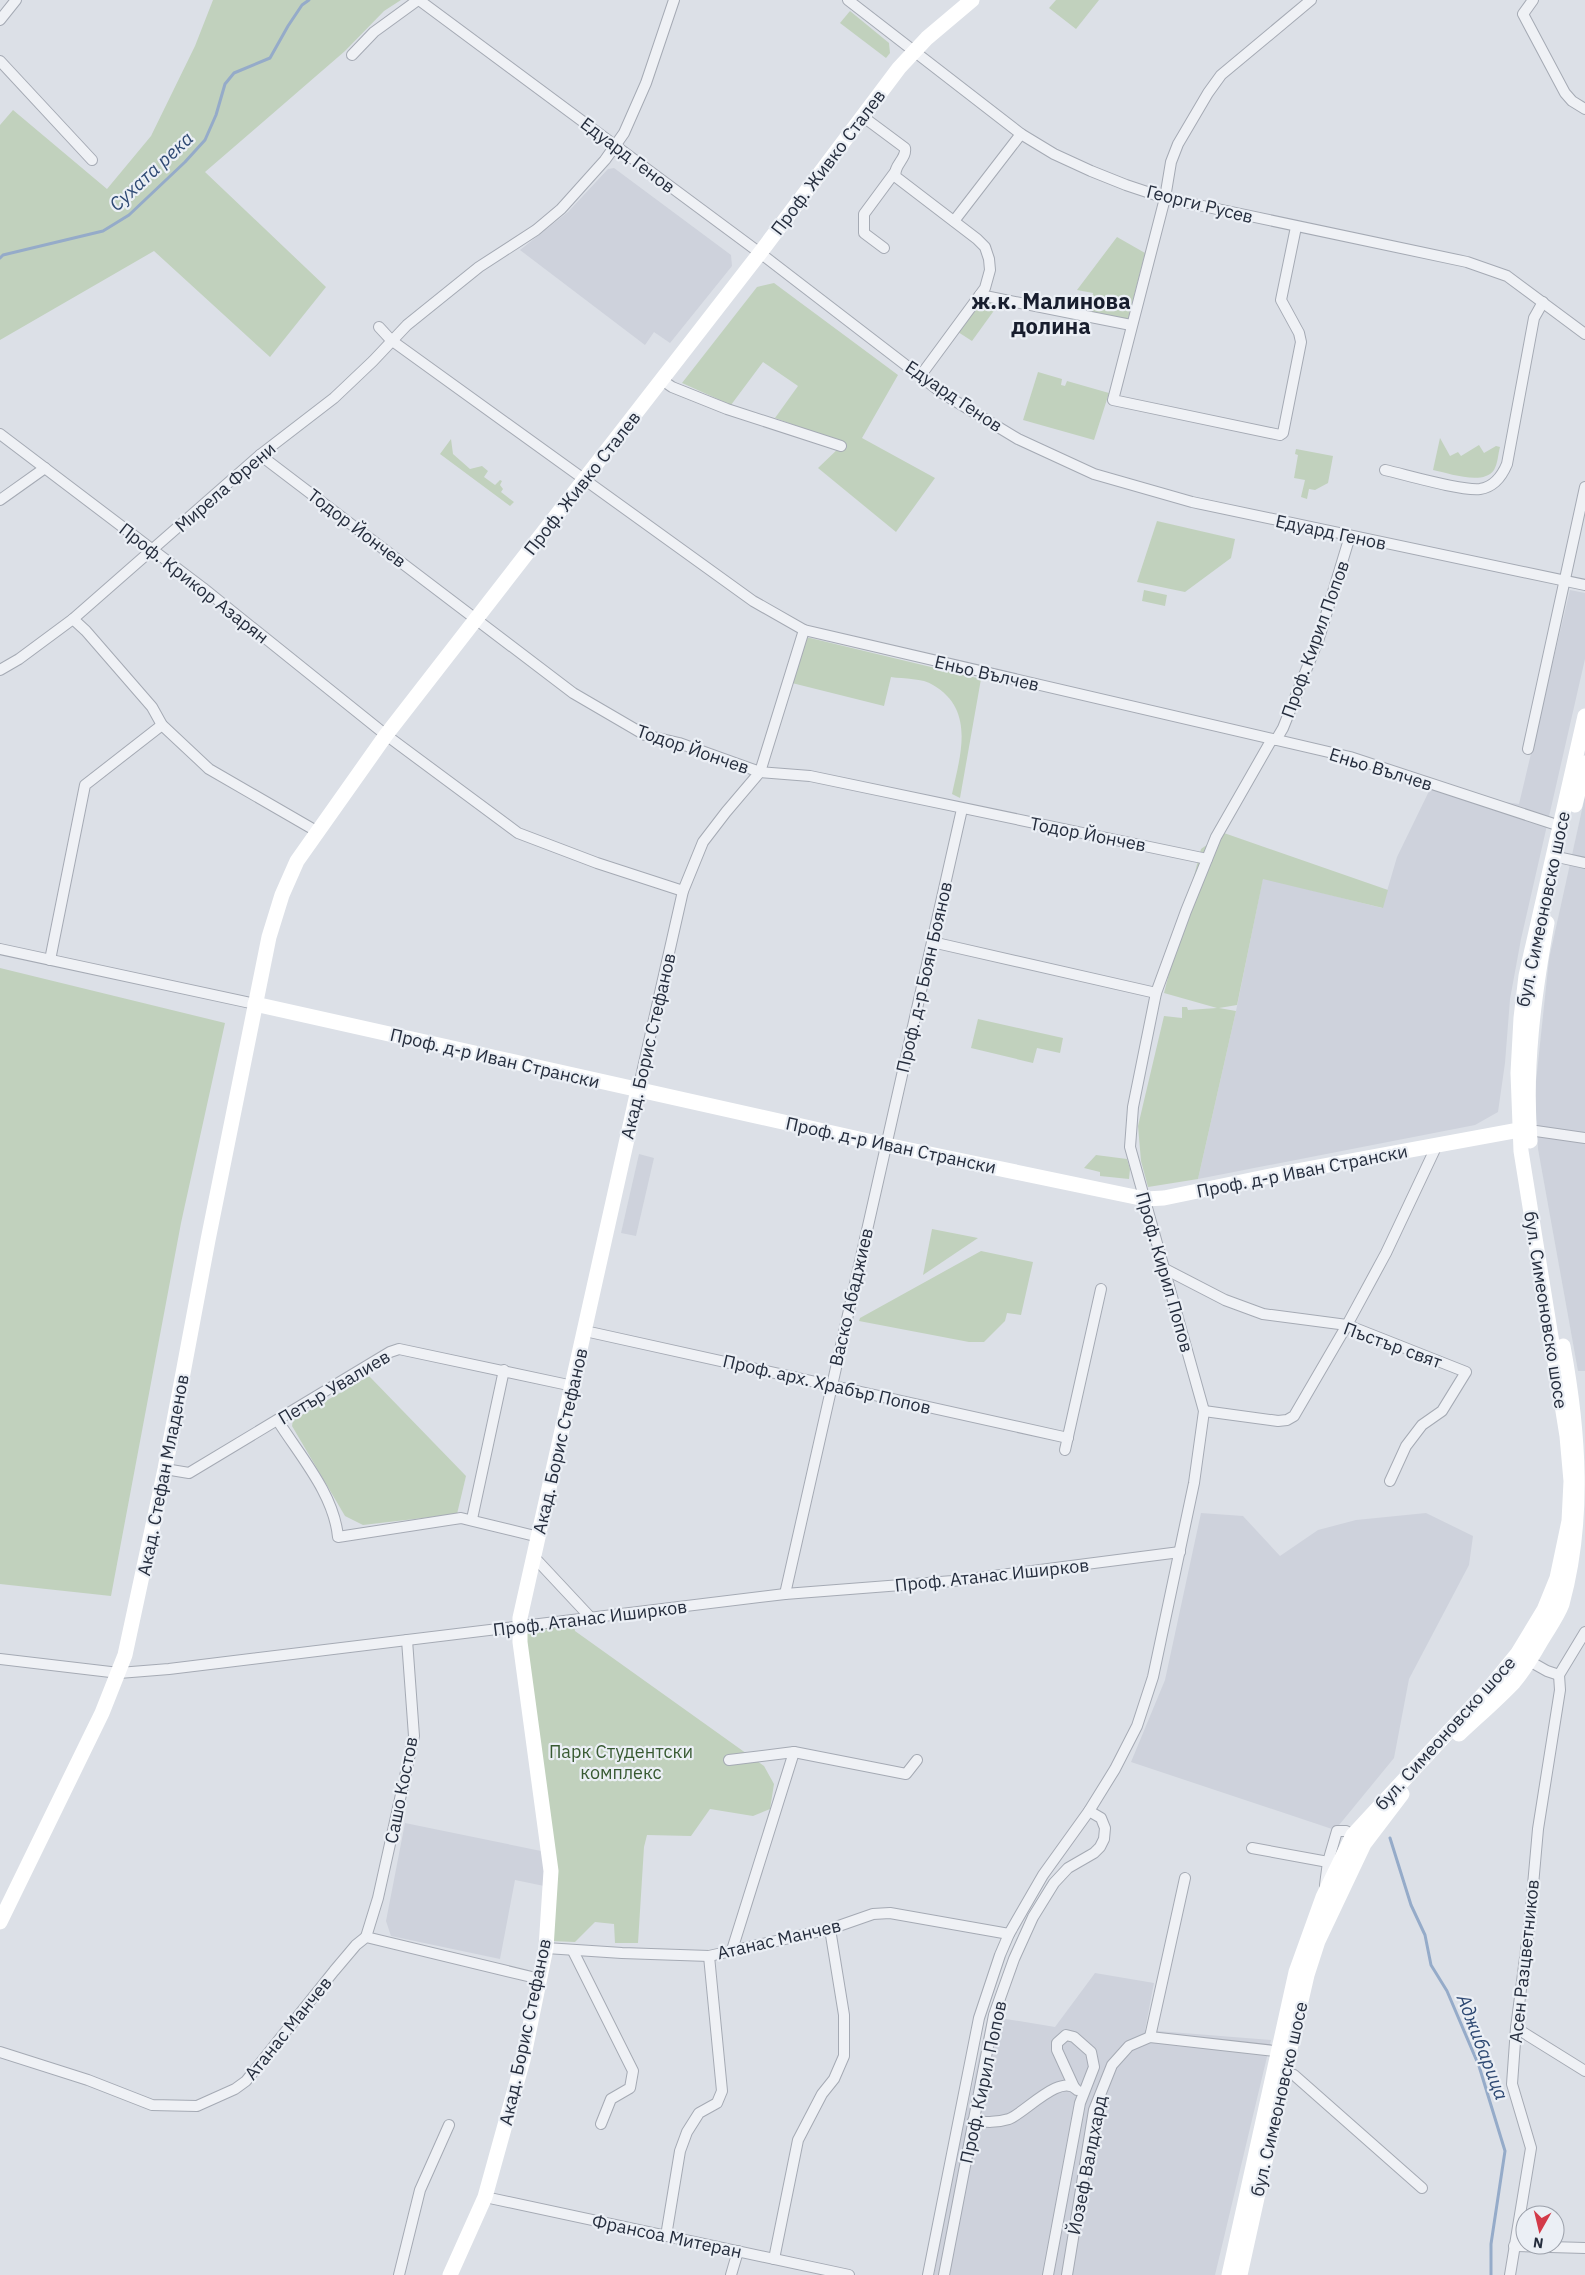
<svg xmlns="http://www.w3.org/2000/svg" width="1585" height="2275" viewBox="0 0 1585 2275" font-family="'IBM Plex Sans',sans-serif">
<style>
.built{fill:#ced2dc}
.green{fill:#c1d1bd}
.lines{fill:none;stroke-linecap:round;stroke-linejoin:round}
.stream{stroke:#95abc9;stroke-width:3}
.street-casing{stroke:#a5aab4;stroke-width:12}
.street{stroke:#eff1f5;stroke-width:10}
.secondary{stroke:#fff;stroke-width:15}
.labels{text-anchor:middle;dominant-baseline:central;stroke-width:4.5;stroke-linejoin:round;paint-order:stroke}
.street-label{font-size:18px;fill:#252d3d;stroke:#ebeff5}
.park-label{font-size:18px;fill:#385a32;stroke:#ebeff5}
.water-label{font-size:19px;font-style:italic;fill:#2e4973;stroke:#ebeff5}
.district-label{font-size:22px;font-weight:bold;fill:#181e2e;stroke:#ebeff5}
</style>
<rect width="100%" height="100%" fill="#dce0e7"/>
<!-- built -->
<g class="built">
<polygon points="614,168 731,255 732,266 670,343 654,332 645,345 520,250 568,212 608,169"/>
<polygon points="1570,590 1585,593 1585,659 1521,939 1510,999 1505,1063 1498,1112 1475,1125 1198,1179 1236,1011 1263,878 1382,908 1397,857 1432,785 1469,797 1519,804"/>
<polygon points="1585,796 1585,1371 1578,1371 1538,1149 1535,1091 1549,959"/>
<polygon points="639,1154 654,1158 636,1236 621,1233"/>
<polygon points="1201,1513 1243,1516 1280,1556 1318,1530 1356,1520 1426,1513 1473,1536 1469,1565 1409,1679 1394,1758 1335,1830 1131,1762 1165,1680"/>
<polygon points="405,1823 546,1852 549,1887 515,1880 500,1959 391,1936 386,1921"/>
<polygon points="1095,1973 1154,1983 1145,2030 1271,2040 1215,2275 934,2275 953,2172 988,2016 1055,2027"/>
</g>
<!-- green -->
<g class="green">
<polygon points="213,0 401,0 384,11 345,51 205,172 326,287 270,357 154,251 0,340 0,125 13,110 107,189 151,136 195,46"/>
<polygon points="1056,0 1099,0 1076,29 1049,8"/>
<polygon points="850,11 889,43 890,53 886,58 840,23"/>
<polygon points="1117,237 1145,253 1128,319 1090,312 1093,293 1077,290"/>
<polygon points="774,283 898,375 862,438 935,478 896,532 818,468 841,446 835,440 775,418 798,386 763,362 731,405 682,383 757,287"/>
<polygon points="980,302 989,302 998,305 972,341 958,332"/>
<polygon points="1038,372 1062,379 1061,385 1065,386 1067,381 1109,393 1094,440 1023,420"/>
<path d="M1440,438L1450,456L1458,452L1461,456L1479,445L1484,453L1496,446L1500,447C1498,454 1498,463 1494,470C1483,486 1449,473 1433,470Z"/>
<polygon points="451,439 453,454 470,469 482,466 488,471 484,477 495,485 500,480 502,481 500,485 503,489 501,492 514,502 510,506 440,454"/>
<polygon points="1296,449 1333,456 1328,483 1315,490 1309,489 1307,499 1301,497 1305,480 1294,478 1298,455 1295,454"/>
<polygon points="1157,521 1235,539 1231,558 1185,592 1137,582"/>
<polygon points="1144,590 1167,595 1165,606 1142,601"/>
<path d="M806,637L981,679L960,798L952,794C960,756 976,710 933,685C923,678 904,679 891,677L884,706L792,683Z"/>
<polygon points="1224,833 1388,890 1383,908 1263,879 1237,1005 1219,1008 1236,1011 1198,1179 1148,1187 1141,1161 1138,1126 1164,1016 1182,1018 1182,1007 1187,1007 1188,1010 1217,1008 1164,993 1201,849"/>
<polygon points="0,968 225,1023 181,1223 111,1596 0,1584"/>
<polygon points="978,1019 1063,1038 1060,1053 1037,1048 1033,1063 971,1048"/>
<polygon points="1096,1155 1127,1159 1130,1169 1129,1179 1100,1176 1100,1172 1084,1168"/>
<polygon points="932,1229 978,1238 923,1275"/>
<polygon points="981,1251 1033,1262 1021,1315 1007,1313 1005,1321 984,1342 969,1342 859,1321 860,1318"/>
<polygon points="369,1376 466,1476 457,1514 363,1525 345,1516 292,1426 293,1420"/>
<polygon points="573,1620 575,1631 764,1766 774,1784 770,1809 753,1816 710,1809 691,1836 647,1835 644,1847 638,1943 615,1943 614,1924 595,1922 575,1942 551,1941 526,1635 530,1630"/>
</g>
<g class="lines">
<!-- stream -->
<g class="stream">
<polyline points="0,258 3,255 103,231 129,215 185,162 205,140 216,115 225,84 234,73 270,58 288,26 302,5 309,0"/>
<polyline points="1390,1838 1411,1905 1425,1935 1431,1965 1447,1991 1479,2066 1505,2151 1491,2244 1491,2275"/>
</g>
<!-- street casing -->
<g class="street-casing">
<g id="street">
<polyline points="419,0 760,253 942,393 1018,439 1094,474 1192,502 1585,585"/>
<polyline points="848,0 1021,134 1054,154 1091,171 1126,185 1165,198 1467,262 1507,276 1585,334"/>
<polyline points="1533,0 1523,14 1565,93 1572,101 1585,109"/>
<polyline points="0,20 16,0"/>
<polyline points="352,55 374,32 418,0"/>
<polyline points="0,61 92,160"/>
<path d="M862,116L905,148C907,159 892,166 896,177L977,239L985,247L989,259L990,270L985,288L921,375"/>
<polyline points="954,221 1021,134"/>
<polyline points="1296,227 1281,300 1299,333 1301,342 1283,433 1280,435 1113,400 1165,198 1171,162 1178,144 1208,93 1221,75 1311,0"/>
<polyline points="884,248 864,233 864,214 895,172"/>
<polyline points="980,295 1131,325"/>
<polyline points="379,327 391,340 753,601 804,630 1350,757 1560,826"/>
<polyline points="662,380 672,387 727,409 841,446"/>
<polyline points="0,434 203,588 386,735 518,833 597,863 683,891"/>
<polyline points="260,455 573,693 645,735 679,743 760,772 810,776 1207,859"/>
<path d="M1385,470C1407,475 1460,491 1480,489C1494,487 1502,476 1507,464L1534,318L1543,302"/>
<polyline points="0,500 45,468"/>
<polyline points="73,619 86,631 152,707 162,725 209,769 318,832"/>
<polyline points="0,670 19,659 73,619 260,455 334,398 373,361 407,325 479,267 536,230 561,209 605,160 624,133 646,83 674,0"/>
<polyline points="1276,740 1283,728 1319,638 1350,536"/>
<polyline points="1528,749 1585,487"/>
<polyline points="1553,856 1585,863"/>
<polyline points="932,942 1156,993"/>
<polyline points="0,949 255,1004"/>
<polyline points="50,960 85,785 162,725"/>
<polyline points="638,1090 683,891 703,842 726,812 760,772 804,630"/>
<polyline points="1529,1130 1585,1138"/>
<polyline points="1165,1269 1225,1300 1263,1314 1347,1325 1466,1372 1442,1411 1422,1425 1406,1446 1390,1481"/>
<polyline points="585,1331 1068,1438"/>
<polyline points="1204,1411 1278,1421 1287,1420 1294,1416 1347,1325 1386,1253 1437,1145"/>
<path d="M278,1421C300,1456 334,1494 338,1537L461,1518L539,1537"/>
<polyline points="1065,1450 1101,1289"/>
<polyline points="165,1469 189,1473 390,1352 399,1349 573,1386"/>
<polyline points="472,1519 504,1370"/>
<polyline points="534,1557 591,1618"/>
<polyline points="785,1594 962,809"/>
<polyline points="1524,1658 1547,1671 1559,1675"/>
<polyline points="0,1659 119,1673 169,1669 785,1594 953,1581 1180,1552"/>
<polyline points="729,1760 794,1752 906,1774 917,1760"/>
<polyline points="1252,1848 1328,1862"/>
<polyline points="1325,1885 1328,1862 1337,1831 1346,1831 1357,1838"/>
<polyline points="366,1937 378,1898 414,1736 407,1640"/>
<polyline points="546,1948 622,1953 709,1956 830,1929 873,1914 890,1913 1009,1934"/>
<polyline points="732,1950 794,1752"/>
<polyline points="573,1951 633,2071 630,2088 611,2099 601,2124"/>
<polyline points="1516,2028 1585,2071"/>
<polyline points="1150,2037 1185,1878"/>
<polyline points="0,2052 88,2080 152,2105 197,2106 235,2089 246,2081 334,1971 356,1945 366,1937 540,1979"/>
<polyline points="1279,2072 1294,2075 1422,2188"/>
<path d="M973,2121C986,2122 996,2123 1009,2119C1025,2113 1061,2072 1077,2090"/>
<polyline points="485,2197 849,2275"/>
<polyline points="666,2236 680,2151 687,2132 699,2113 717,2103 722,2091 709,1956"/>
<polyline points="1514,2246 1585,2248"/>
<polyline points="774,2259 798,2140 822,2094 834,2079 844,2056 844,2015 830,1929"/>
<polyline points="399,2275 420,2190 449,2125"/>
<polyline points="731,2275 738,2251"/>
<polyline points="928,2275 979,2018 1000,1955 1009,1934 1043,1875 1089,1811 1115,1769 1137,1726 1153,1677 1194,1483 1204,1411 1130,1147 1133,1107 1156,993 1186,911 1216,837 1272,739"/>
<polyline points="944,2275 994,2015 1014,1959 1033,1917 1054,1883 1068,1868 1094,1853 1100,1847 1104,1839 1105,1828 1101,1818 1089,1811"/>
<polyline points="1048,2275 1080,2103 1094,2067 1091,2052 1074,2037 1066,2035 1057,2043 1057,2050 1074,2087"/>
<polyline points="1067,2275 1094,2110 1112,2065 1129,2046 1150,2037 1284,2052"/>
<polyline points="1510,2275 1531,2148 1512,2084 1516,2028 1530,1919 1538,1829 1560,1690 1559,1675 1585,1632"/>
</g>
</g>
<!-- street -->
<use href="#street" class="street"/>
<!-- secondary -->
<g class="secondary">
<polyline points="1575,805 1585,763"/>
<polyline points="255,1004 886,1145 1145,1199 1164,1198 1280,1174 1519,1130 1529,1130"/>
<path d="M1530,1141C1524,1067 1534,995 1547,923"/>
<path d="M1459,1734C1477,1717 1497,1700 1514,1682C1525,1669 1533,1655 1541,1641C1548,1629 1557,1617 1562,1604C1585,1520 1579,1432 1563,1346"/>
<polyline points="0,1922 102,1713 125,1655 165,1469 208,1240 269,937 282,895 297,861 386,735 760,253 899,68 927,38 972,0"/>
<polyline points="450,2275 485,2197 523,2060 546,1948 551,1871 520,1642 520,1618 638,1090"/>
<polyline points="1229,2275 1296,1972 1323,1897 1353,1835 1491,1686 1518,1653 1544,1610 1557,1578 1569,1521 1571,1481 1567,1436 1521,1151 1518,1073 1521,1018 1526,976 1585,716"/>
<polyline points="1240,2275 1289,2053 1307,1975 1318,1941 1364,1844 1402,1794"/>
</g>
</g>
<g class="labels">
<!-- street labels -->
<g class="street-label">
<text transform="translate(628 155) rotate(37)">Едуард Генов</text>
<text transform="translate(828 162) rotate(-53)">Проф. Живко Сталев</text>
<text transform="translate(1200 204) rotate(14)">Георги Русев</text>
<text transform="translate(954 396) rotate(34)">Едуард Генов</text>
<text transform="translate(582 483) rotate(-52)">Проф. Живко Сталев</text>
<text transform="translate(225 487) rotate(-41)">Мирела Френи</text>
<text transform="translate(357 528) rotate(37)">Тодор Йончев</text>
<text transform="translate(1331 532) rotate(12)">Едуард Генов</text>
<text transform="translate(194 583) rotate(38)">Проф. Крикор Азарян</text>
<text transform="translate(1315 639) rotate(-70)">Проф. Кирил Попов</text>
<text transform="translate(987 673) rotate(13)">Еньо Вълчев</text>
<text transform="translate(693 749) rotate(19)">Тодор Йончев</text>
<text transform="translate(1381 769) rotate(17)">Еньо Вълчев</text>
<text transform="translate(1088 834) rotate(11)">Тодор Йончев</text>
<text transform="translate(1543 909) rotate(-78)">бул. Симеоновско шосе</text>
<text transform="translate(924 977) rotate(-77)">Проф. д-р Боян Боянов</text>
<text transform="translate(648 1046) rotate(-77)">Акад. Борис Стефанов</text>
<text transform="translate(495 1058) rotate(13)">Проф. д-р Иван Странски</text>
<text transform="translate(891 1145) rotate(12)">Проф. д-р Иван Странски</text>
<text transform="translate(1302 1171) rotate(-11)">Проф. д-р Иван Странски</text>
<text transform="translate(1165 1272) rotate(74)">Проф. Кирил Попов</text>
<text transform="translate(851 1297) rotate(-77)">Васко Абаджиев</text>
<text transform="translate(1546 1310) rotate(81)">бул. Симеоновско шосе</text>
<text transform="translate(1393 1345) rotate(20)">Пъстър свят</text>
<text transform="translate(827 1384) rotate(13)">Проф. арх. Храбър Попов</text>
<text transform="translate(334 1387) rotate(-31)">Петър Увалиев</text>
<text transform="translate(560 1441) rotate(-77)">Акад. Борис Стефанов</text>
<text transform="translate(163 1475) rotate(-79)">Акад. Стефан Младенов</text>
<text transform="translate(992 1575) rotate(-6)">Проф. Атанас Иширков</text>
<text transform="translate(590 1618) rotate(-7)">Проф. Атанас Иширков</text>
<text transform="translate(1445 1733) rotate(-48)">бул. Симеоновско шосе</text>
<text transform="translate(401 1790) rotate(-79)">Сашо Костов</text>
<text transform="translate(779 1939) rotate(-13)">Атанас Манчев</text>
<text transform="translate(1524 1961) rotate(-84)">Асен Разцветников</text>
<text transform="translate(288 2028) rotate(-51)">Атанас Манчев</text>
<text transform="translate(525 2032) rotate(-78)">Акад. Борис Стефанов</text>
<text transform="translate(983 2082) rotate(-78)">Проф. Кирил Попов</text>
<text transform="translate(1279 2099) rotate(-77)">бул. Симеоновско шосе</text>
<text transform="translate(1087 2165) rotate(-79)">Йозеф Валдхард</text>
<text transform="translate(667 2236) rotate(12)">Франсоа Митеран</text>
</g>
<!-- park labels -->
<g class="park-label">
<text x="621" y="1751">Парк Студентски<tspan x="621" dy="21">комплекс</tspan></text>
</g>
<!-- water labels -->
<g class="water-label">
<text transform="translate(151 171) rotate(-43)">Сухата река</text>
<text transform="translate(1483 2047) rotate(69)">Аджибарица</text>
</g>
<!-- district labels -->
<g class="district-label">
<text x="1051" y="300">ж.к. Малинова<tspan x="1051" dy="25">долина</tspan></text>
</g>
</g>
<!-- north arrow -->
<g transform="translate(1540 2230) rotate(188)"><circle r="24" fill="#ebeff5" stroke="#9ca1ab"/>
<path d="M0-4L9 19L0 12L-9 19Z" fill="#d33a49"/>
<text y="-8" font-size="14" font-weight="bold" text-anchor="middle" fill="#252d3d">N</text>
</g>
</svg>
